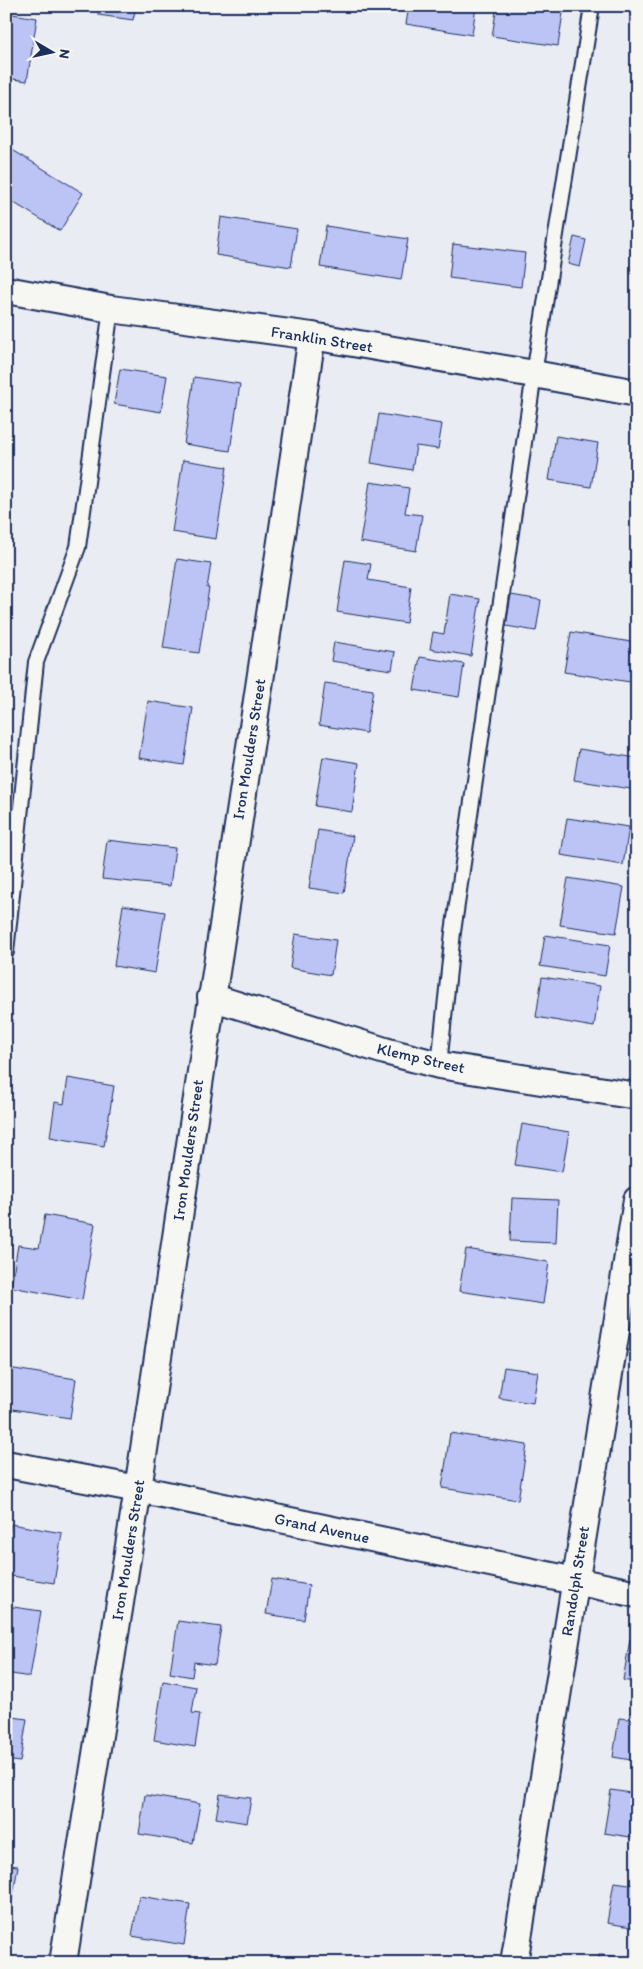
<svg xmlns="http://www.w3.org/2000/svg" width="643" height="1969" viewBox="0 0 643 1969" font-family="Itim,sans-serif">
<style>
.building{fill:#bcc4f6;stroke:#1b2f5e}
.lines{fill:none;stroke-linecap:round;stroke-linejoin:round}
.lane-casing{stroke:#1b2f5e;stroke-width:18}
.street-casing{stroke:#1b2f5e;stroke-width:30}
.lane{stroke:#f6f6f2;stroke-width:14}
.street{stroke:#f6f6f2;stroke-width:26}
.labels{text-anchor:middle;dominant-baseline:central;stroke-width:4;stroke-linejoin:round;paint-order:stroke}
.street-label{font-size:16px;fill:#1b2f5e;stroke:#f6f6f2}
</style>
<rect width="100%" height="100%" fill="#eaecf3"/>
<filter id="ink" filterUnits="userSpaceOnUse"><feTurbulence type="fractalNoise" baseFrequency=".02" numOctaves="2"/><feDisplacementMap in="SourceGraphic" scale="10" xChannelSelector="R" yChannelSelector="G"/><feConvolveMatrix kernelMatrix="1 2 1 2 8 2 1 2 1" color-interpolation-filters="sRGB"/></filter>
<g filter="url(#ink)">
<!-- building -->
<g class="building">
<polygon points="99,6 136,6 133,20 98,15"/>
<polygon points="409,6 476,6 472,35 406,24"/>
<polygon points="497,6 564,6 558,46 492,36"/>
<polygon points="6,13 37,18 27,81 6,78"/>
<polygon points="6,146 83,193 60,231 6,198"/>
<polygon points="221,217 297,229 291,267 216,255"/>
<polygon points="326,226 408,239 401,280 320,267"/>
<polygon points="574,237 586,240 580,267 568,264"/>
<polygon points="453,244 525,253 521,287 449,278"/>
<polygon points="6,347 9,348 6,367"/>
<polygon points="120,369 167,376 161,412 114,404"/>
<polygon points="194,377 240,384 230,451 184,444"/>
<polygon points="379,414 442,424 438,449 416,446 412,470 371,463"/>
<polygon points="556,436 598,443 591,487 549,480"/>
<polygon points="183,460 227,467 216,539 172,532"/>
<polygon points="370,482 409,488 405,513 422,515 416,551 360,542"/>
<polygon points="177,559 211,564 207,588 209,588 199,653 163,648"/>
<polygon points="345,560 371,564 368,580 411,587 406,623 337,612"/>
<polygon points="450,594 480,599 471,656 430,649 433,632 444,634"/>
<polygon points="511,595 541,600 536,631 506,626"/>
<polygon points="571,632 637,643 637,683 564,672"/>
<polygon points="334,642 395,652 392,670 331,661"/>
<polygon points="420,657 464,664 459,697 414,690"/>
<polygon points="325,683 373,690 366,733 319,725"/>
<polygon points="148,701 193,708 184,765 139,758"/>
<polygon points="579,749 637,758 637,790 574,780"/>
<polygon points="323,757 359,763 352,812 315,806"/>
<polygon points="567,818 629,827 623,865 561,855"/>
<polygon points="318,830 353,836 344,893 309,888"/>
<polygon points="107,840 175,848 170,886 102,879"/>
<polygon points="568,878 624,887 616,933 560,925"/>
<polygon points="123,905 165,912 155,973 114,966"/>
<polygon points="295,934 336,940 331,975 290,968"/>
<polygon points="545,935 610,945 605,976 540,966"/>
<polygon points="542,977 600,986 594,1027 536,1017"/>
<polygon points="68,1078 114,1086 104,1146 50,1137 55,1102 64,1104"/>
<polygon points="522,1124 569,1132 562,1172 515,1165"/>
<polygon points="512,1198 558,1200 556,1243 510,1241"/>
<polygon points="45,1215 95,1224 82,1300 11,1287 18,1245 39,1248"/>
<polygon points="466,1249 549,1262 543,1304 459,1291"/>
<polygon points="504,1367 538,1372 533,1403 499,1398"/>
<polygon points="8,1368 76,1379 70,1418 6,1408"/>
<polygon points="450,1433 527,1445 518,1500 442,1488"/>
<polygon points="11,1524 62,1533 54,1583 6,1575 6,1552"/>
<polygon points="272,1579 309,1585 304,1620 266,1614"/>
<polygon points="6,1606 41,1611 30,1677 6,1673"/>
<polygon points="178,1621 221,1627 215,1665 194,1662 192,1677 170,1673"/>
<polygon points="630,1639 637,1641 637,1683 623,1680"/>
<polygon points="163,1681 196,1687 192,1713 200,1714 195,1747 154,1740"/>
<polygon points="6,1716 27,1719 20,1762 6,1760"/>
<polygon points="619,1718 637,1720 637,1761 613,1757"/>
<polygon points="611,1790 637,1794 637,1838 604,1833"/>
<polygon points="220,1794 251,1798 247,1823 216,1818"/>
<polygon points="145,1795 200,1804 193,1843 139,1834"/>
<polygon points="6,1865 18,1866 10,1913 6,1912"/>
<polygon points="614,1882 637,1885 637,1928 607,1923"/>
<polygon points="139,1896 190,1904 184,1945 132,1936"/>
<polygon points="599,1955 637,1958 637,1963 598,1963"/>
</g>
<g class="lines">
<!-- lane casing -->
<g class="lane-casing">
<g id="lane">
<polyline points="6,952 36,662 78,547 111,309"/>
<polyline points="439,1065 453,932 534,374 592,6"/>
</g>
</g>
<!-- street casing -->
<g class="street-casing">
<g id="street">
<polyline points="6,290 111,309 312,336 534,374 637,393"/>
<polyline points="211,997 385,1051 439,1065 637,1096"/>
<polyline points="6,1464 138,1489 637,1594"/>
<polyline points="63,1963 138,1489 312,336"/>
<polyline points="514,1963 637,1200"/>
</g>
</g>
<!-- lane -->
<use href="#lane" class="lane"/>
<!-- street -->
<use href="#street" class="street"/>
</g>
</g>
<g class="labels">
<!-- street labels -->
<g class="street-label">
<text transform="translate(322 339) rotate(9)">Franklin Street</text>
<text transform="translate(249 749) rotate(-81)">Iron Moulders Street</text>
<text transform="translate(421 1058) rotate(13)">Klemp Street</text>
<text transform="translate(188 1150) rotate(-82)">Iron Moulders Street</text>
<text transform="translate(322 1528) rotate(12)">Grand Avenue</text>
<text transform="translate(128 1550) rotate(-81)">Iron Moulders Street</text>
<text transform="translate(575 1581) rotate(-81)">Randolph Street</text>
</g>
</g>
<!-- margin -->
<rect width="643" height="1969" fill="none" stroke="#f6f6f2" stroke-width="25"/>
<rect x="12" y="12" width="618" height="1944" fill="none" stroke="#1b2f5e" stroke-width="2" filter="url(#ink)"/>
<!-- north arrow -->
<g transform="translate(52 52) rotate(99)" stroke="#f6f6f2" stroke-width="4" paint-order="stroke">
<path d="M0-4L9 19L0 12L-9 19Z" fill="#1b2f5e"/>
<text y="-8" font-size="14" font-weight="bold" text-anchor="middle" fill="#1b2f5e">N</text>
</g>
</svg>
